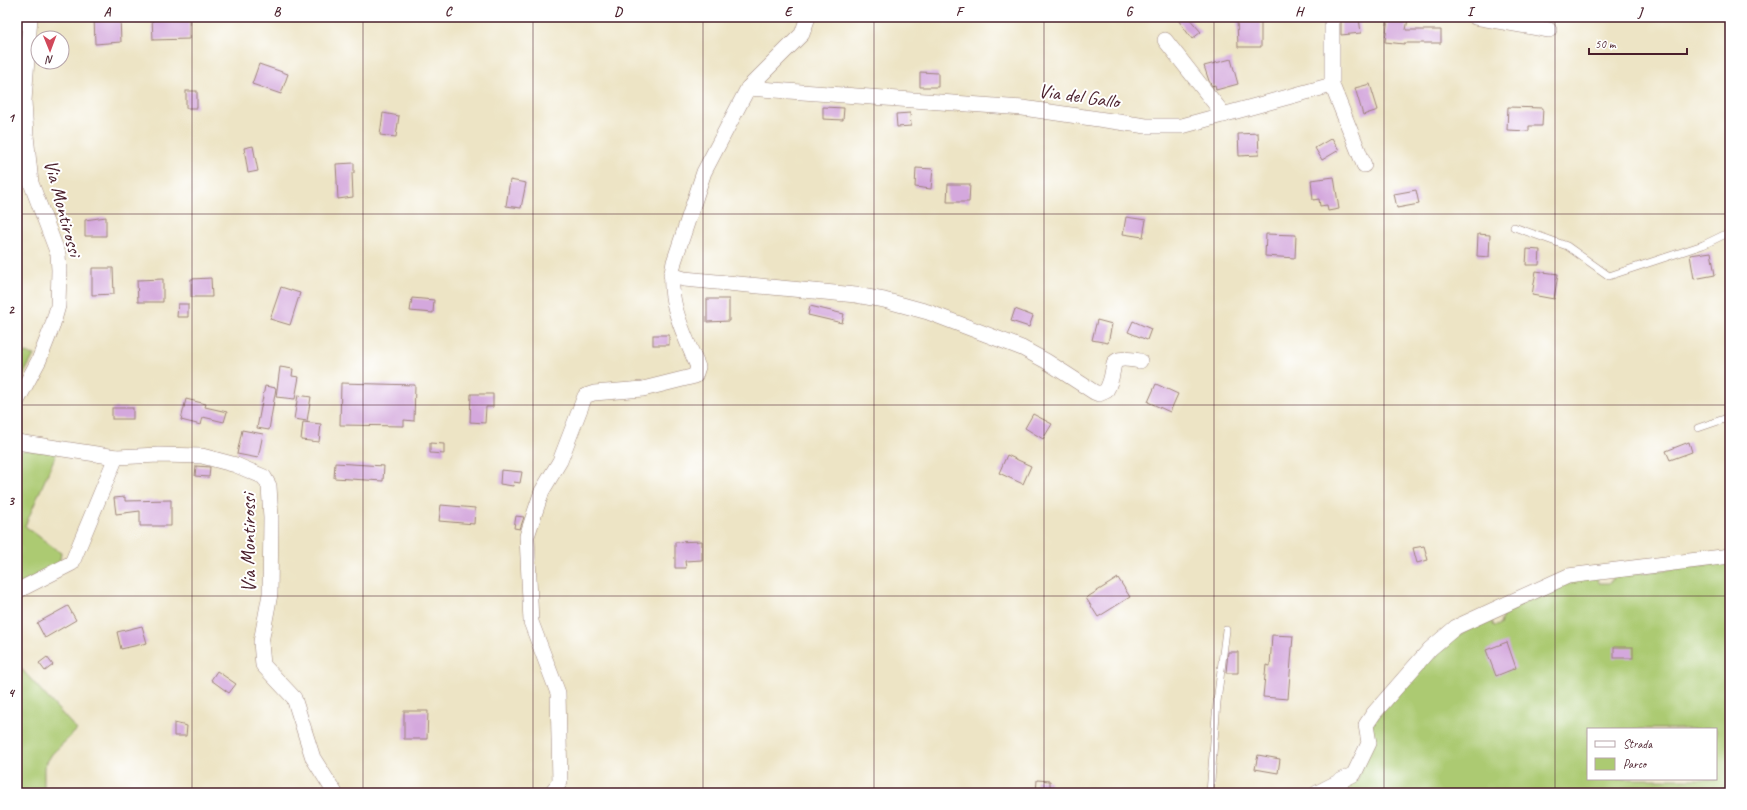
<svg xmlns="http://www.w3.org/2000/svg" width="1747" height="810" viewBox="0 0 1747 810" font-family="Caveat,sans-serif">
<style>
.green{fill:#acca72;stroke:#7b744e;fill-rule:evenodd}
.building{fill:#d4a8dd}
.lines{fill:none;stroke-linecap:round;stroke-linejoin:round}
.service-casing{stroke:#9c8278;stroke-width:8}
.minor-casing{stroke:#9c8278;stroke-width:16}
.service{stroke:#fff;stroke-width:7}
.minor{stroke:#fff;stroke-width:15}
.grid{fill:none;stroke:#4a1f2b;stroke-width:1;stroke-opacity:0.55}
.labels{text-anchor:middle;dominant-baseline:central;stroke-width:4;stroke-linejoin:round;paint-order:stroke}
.street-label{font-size:20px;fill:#4a1f2b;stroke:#fff}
.neatline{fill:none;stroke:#4a1f2b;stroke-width:1.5}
.grid-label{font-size:13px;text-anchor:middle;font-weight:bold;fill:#4a1f2b}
</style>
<rect width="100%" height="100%" fill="#fff"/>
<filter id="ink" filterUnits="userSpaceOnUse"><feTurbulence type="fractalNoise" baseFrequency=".025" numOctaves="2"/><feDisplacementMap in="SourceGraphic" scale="8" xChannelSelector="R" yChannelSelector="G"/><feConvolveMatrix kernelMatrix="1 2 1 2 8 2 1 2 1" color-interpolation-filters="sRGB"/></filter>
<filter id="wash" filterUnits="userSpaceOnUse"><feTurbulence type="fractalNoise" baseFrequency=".012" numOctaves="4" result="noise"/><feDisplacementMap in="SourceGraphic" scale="16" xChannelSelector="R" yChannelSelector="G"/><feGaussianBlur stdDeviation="0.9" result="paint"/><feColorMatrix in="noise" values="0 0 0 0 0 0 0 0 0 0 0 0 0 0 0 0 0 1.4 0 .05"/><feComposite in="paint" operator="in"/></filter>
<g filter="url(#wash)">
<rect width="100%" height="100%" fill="#ede4c5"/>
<!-- green -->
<g class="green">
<polygon points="17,351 34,355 17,387"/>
<polygon points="23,450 57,452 25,526 61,553 59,565 17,586 17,456"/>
<path d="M1730,562V793H1327L1358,780L1372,724L1440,647L1490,616L1494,626L1500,625L1503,612L1569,580L1598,577L1599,583H1610L1613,576ZM1588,729H1716V779H1588Z"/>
<polygon points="17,664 77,730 52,754 44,767 44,793 17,793"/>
</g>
<g id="blocks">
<!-- building -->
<g class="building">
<polygon points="94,17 120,17 121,42 95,44"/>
<polygon points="152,17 189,17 189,39 153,40"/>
<polygon points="1176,17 1188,17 1201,32 1192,39"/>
<polygon points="1388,17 1408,19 1406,30 1441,30 1441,43 1404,43 1404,44 1385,42"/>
<polygon points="1359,18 1361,33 1341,35 1341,20"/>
<polygon points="1237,19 1252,19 1252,22 1261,22 1261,47 1238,47"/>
<polygon points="1231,59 1238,84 1216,90 1215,85 1212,86 1209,81 1204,66"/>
<polygon points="259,64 288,74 281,94 252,84"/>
<polygon points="920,72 938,73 938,87 920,87"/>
<polygon points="1370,84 1378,110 1363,115 1355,88"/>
<rect x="186" y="91" width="11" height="17"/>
<polygon points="823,107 844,108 843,120 823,119"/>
<polygon points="1508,107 1543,108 1542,126 1529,126 1529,131 1507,130"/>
<polygon points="383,113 399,116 396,137 380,135"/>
<polygon points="910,113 911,126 897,127 896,114"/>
<polygon points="1258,133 1259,155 1239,156 1238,134"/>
<polygon points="1332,138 1339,150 1322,160 1315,148"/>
<polygon points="253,146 258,171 248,173 244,148"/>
<polygon points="354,163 354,173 352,173 353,197 338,199 336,164"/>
<polygon points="916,168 933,169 931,189 915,187"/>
<polygon points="1334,177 1339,209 1328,211 1327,205 1320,206 1319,199 1313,200 1311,180"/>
<polygon points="510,180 526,183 521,208 506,206"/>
<polygon points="948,184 970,184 969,202 947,202"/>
<polygon points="1416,190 1419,204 1397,208 1394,194"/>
<polygon points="106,217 106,236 85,236 85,220"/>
<polygon points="1126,217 1146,220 1143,237 1123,234"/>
<polygon points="1266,234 1296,235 1295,258 1265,256"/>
<polygon points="1478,234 1490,235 1489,257 1477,256"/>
<polygon points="1527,249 1540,250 1539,265 1526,265"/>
<polygon points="1711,252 1715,275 1694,279 1690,255"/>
<polygon points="92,268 113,268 114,294 92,295"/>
<polygon points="1536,271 1558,274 1554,299 1532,295"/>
<polygon points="211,278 212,297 191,297 191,279"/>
<polygon points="163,279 163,302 138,302 137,280"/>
<polygon points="281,287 300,293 290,325 270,319"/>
<polygon points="412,298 434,300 433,313 410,311"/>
<polygon points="707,299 729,299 729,321 707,322"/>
<polygon points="178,304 188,304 188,317 177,317"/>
<polygon points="810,306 844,314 842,323 808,315"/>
<polygon points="1015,309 1033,316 1029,327 1011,321"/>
<polygon points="1097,320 1112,324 1108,343 1092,340"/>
<polygon points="1133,321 1151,329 1147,340 1128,332"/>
<rect x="653" y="335" width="16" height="10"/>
<polygon points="280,367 293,369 292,376 299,377 295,399 276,397"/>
<polygon points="341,383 415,385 414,421 404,420 404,426 340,425"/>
<polygon points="1156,384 1178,394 1170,412 1148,402"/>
<polygon points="265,386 276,388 269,430 257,428"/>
<polygon points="471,394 493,394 493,407 486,407 485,423 470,422"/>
<polygon points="298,395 311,397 307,421 294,419"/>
<polygon points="186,399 206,404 205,407 227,412 224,422 203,417 201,425 181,420"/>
<rect x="112" y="408" width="21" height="11"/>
<polygon points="1033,414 1052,424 1043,439 1025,428"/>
<polygon points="303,422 321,424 319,442 301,440"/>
<polygon points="242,430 263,434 258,458 237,454"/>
<polygon points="1689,442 1692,452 1670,460 1666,451"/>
<polygon points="430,443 444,444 444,454 430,453"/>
<polygon points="1007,455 1031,466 1023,484 999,473"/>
<polygon points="335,463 384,466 383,481 334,478"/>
<polygon points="196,466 210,467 209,477 195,476"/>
<polygon points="501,470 522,472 520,483 514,482 513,486 500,484"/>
<polygon points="125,497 125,501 171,500 171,526 140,526 140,511 116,514 114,498"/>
<polygon points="441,505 475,508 474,524 439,521"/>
<polygon points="516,516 524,517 520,529 514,528"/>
<polygon points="702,541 702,560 685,561 686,568 675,568 675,542"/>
<polygon points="1424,546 1428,560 1417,563 1413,548"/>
<polygon points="1118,578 1130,597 1098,617 1086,598"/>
<polygon points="68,606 76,620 45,638 37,623"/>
<polygon points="142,626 147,643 121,649 117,632"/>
<polygon points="1272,635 1293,636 1288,699 1263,697 1266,665 1270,666"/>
<polygon points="1507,642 1516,668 1496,676 1486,650"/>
<rect x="1614" y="647" width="19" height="11"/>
<polygon points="1228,652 1238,652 1238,673 1226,673"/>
<polygon points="47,657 53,665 45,671 39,663"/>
<polygon points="217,671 236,684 229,693 211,680"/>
<polygon points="404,711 428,711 427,739 404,739"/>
<polygon points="174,723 187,726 186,736 174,736"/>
<polygon points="1258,755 1280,759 1278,773 1255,769"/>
<polygon points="1037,780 1050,781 1050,793 1036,793"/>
</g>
</g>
</g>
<g filter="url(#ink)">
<use href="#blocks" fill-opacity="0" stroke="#9c8278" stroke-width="1"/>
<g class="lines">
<!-- service casing -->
<g class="service-casing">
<g id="service">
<polyline points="1514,227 1567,246 1609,276 1703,245 1730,232"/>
<polyline points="1698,428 1730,417"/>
<polyline points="1210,793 1217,702 1226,630"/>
</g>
</g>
<!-- minor casing -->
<g class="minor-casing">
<g id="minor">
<polyline points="1475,17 1549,30"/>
<polyline points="1165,40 1224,115"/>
<polyline points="1332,85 1364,165"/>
<polyline points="748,88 1023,108 1146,126 1182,126 1332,85 1332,17"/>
<path d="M671,275L684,279L856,295L884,300L928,312L1022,348L1046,361L1094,392L1099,394L1106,391C1120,367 1102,354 1140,361"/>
<polyline points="17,401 39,360 52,327 58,306 59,270 58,254 31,183 26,135 24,101 30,17"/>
<polyline points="17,442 116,457 159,455 202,456 236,465 264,477 269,486 271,518 270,594 261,642 263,665 294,698 313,758 335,793"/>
<polyline points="17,591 72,563 116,457"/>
<path d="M551,793L560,782L558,693L531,622L527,536L542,491L560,461L585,396L594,393L643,389L695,376L698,367C684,334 665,298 674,262L704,172L748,88L802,34L808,17"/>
<polyline points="1317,793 1354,774 1369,743 1366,725 1374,713 1430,649 1456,627 1568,576 1730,556"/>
</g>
</g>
<!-- service -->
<use href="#service" class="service"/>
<!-- minor -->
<use href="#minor" class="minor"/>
</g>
</g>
<!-- grid -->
<path class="grid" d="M192,17V793M363,17V793M533,17V793M703,17V793M874,17V793M1044,17V793M1214,17V793M1384,17V793M1555,17V793M17,214H1730M17,405H1730M17,596H1730"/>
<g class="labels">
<!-- street labels -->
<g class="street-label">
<text transform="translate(1079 96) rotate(8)">Via del Gallo</text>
<text transform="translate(63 208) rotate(75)">Via Montirossi</text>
<text transform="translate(248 543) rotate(-90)">Via Montirossi</text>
</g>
</g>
<!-- margin -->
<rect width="1747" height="810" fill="none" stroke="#fff" stroke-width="44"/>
<!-- legend -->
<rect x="1587" y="728" width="130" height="52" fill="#ffffff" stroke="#b7a5aa"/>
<rect x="1595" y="741" width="20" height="6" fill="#ffffff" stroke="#b7a5aa"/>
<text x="1623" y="748" font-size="12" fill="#4a1f2b">Strada</text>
<rect x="1595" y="758" width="20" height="12" fill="#acca72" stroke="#b7a5aa"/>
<text x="1623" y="768" font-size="12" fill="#4a1f2b">Parco</text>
<!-- north arrow -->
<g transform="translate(50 50) rotate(179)"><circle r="19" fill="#ffffff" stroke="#b7a5aa"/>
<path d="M0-3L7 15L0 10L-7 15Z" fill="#d1495b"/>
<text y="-6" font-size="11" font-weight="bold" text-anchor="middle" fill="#4a1f2b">N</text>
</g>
<!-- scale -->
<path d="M1589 48v6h98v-6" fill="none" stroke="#4a1f2b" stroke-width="2"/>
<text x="1595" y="48" font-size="12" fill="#4a1f2b" stroke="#ffffff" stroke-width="3" paint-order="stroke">50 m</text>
<rect x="22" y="22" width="1703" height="766" class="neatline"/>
<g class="grid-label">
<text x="107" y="16">A</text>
<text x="277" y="16">B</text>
<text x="448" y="16">C</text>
<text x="618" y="16">D</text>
<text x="788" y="16">E</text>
<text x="959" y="16">F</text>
<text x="1129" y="16">G</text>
<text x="1299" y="16">H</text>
<text x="1470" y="16">I</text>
<text x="1640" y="16">J</text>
<text x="11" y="122">1</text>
<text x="11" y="314">2</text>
<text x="11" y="505">3</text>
<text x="11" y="697">4</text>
</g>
</svg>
